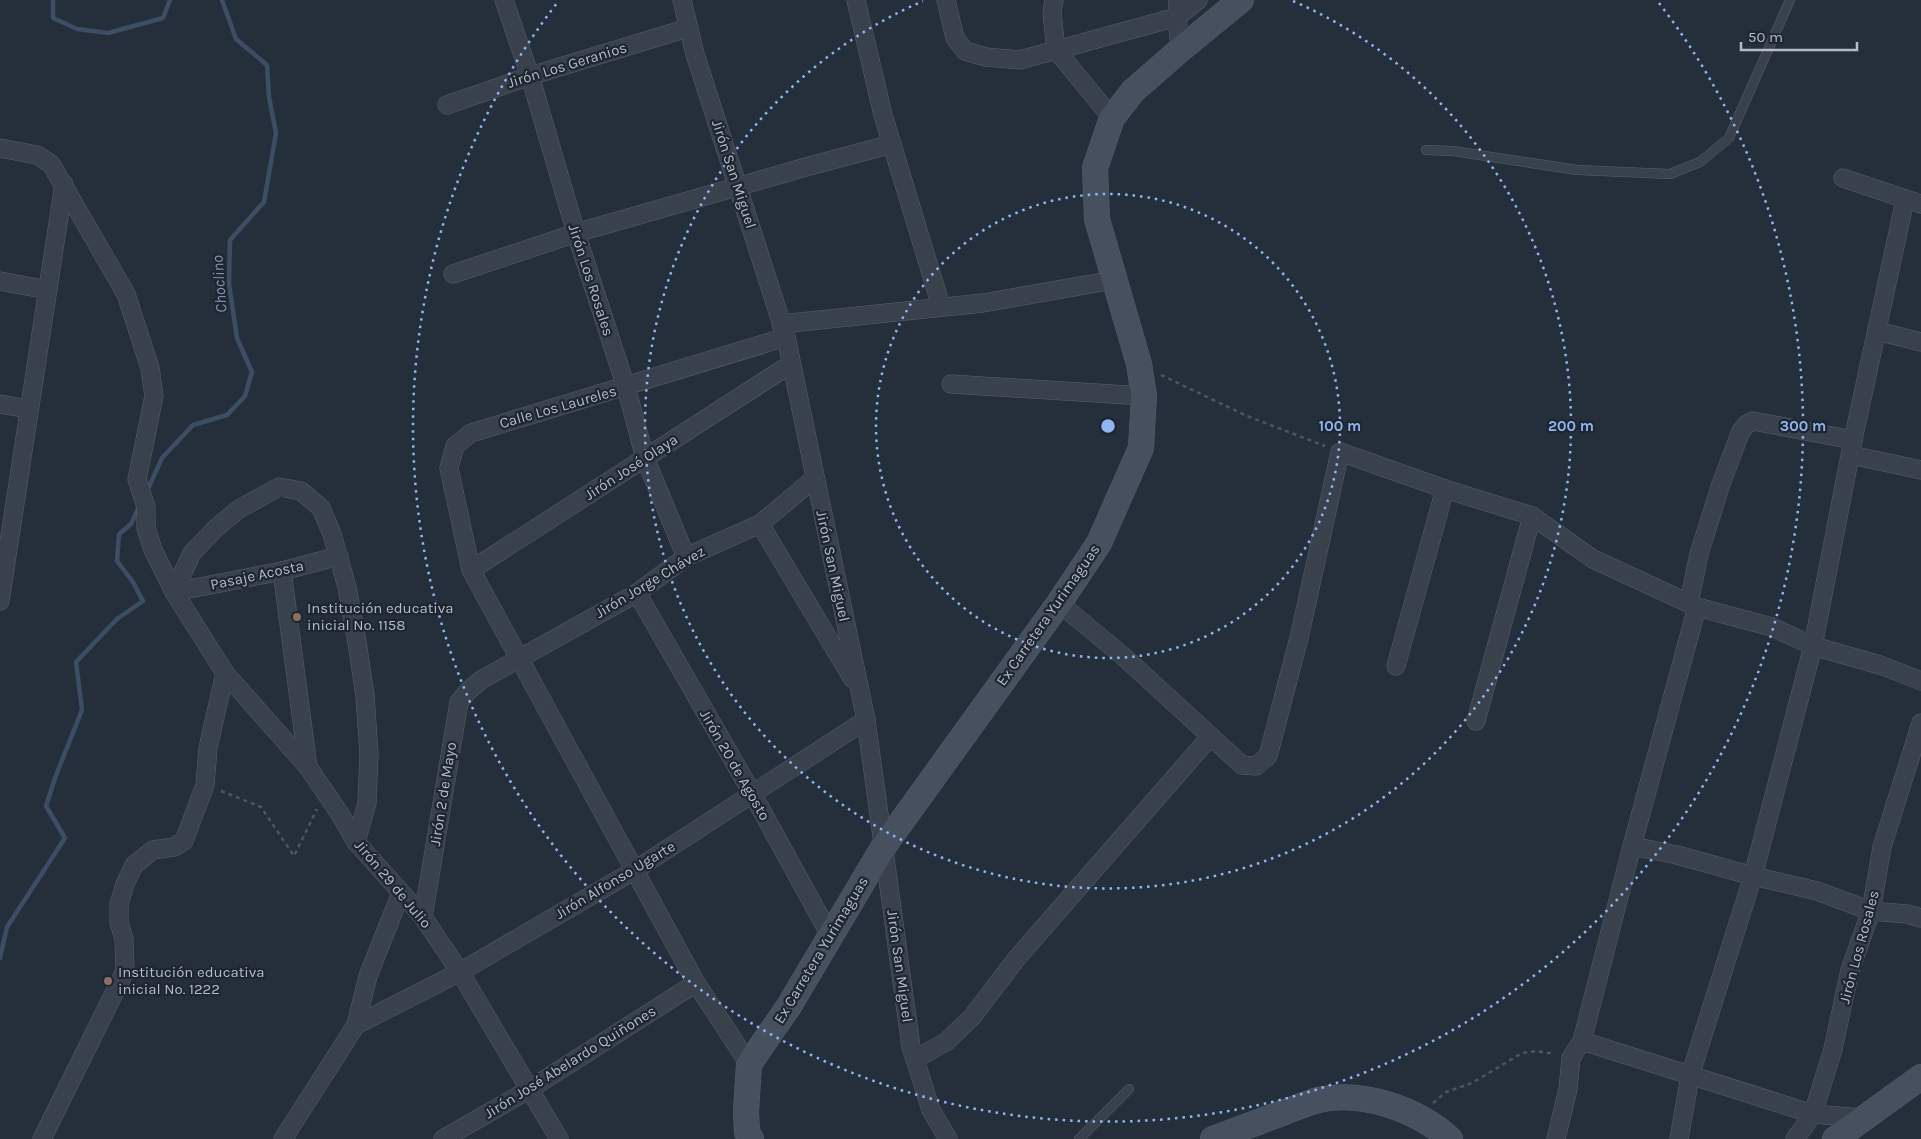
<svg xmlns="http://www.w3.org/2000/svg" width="1921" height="1139" viewBox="0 0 1921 1139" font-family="Karla,sans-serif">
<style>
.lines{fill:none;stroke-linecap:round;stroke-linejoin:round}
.stream{stroke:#3c4d64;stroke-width:4.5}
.lane-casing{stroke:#575f6a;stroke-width:10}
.street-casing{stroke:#575f6a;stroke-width:19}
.secondary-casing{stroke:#575f6a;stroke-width:26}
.path{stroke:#47595c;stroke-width:2.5;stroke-dasharray:4 4;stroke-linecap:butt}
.lane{stroke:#39414c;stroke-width:9}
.street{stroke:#39414c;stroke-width:18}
.secondary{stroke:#47505f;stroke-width:25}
.ring{fill:none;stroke:#90b6f1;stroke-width:2.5;stroke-dasharray:2.5 5}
.education-dot{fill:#8d6e63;stroke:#1e2631;stroke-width:2}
.labels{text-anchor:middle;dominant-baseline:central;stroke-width:4.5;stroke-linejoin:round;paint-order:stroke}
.street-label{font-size:15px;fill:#b5bcc7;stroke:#1e2631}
.poi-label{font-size:15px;fill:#b5bcc7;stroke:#1e2631;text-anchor:start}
.water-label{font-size:16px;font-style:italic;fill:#7e93ad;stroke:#1e2631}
.centre{fill:#90b6f1;stroke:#1e2631;stroke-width:2.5}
.ring-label{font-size:15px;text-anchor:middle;font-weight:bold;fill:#90b6f1;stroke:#1e2631;stroke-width:4.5;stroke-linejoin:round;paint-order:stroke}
</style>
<rect width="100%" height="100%" fill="#252f3c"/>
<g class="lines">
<!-- stream -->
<g class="stream">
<polyline points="53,0 53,18 77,29 108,33 163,18 170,0"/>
<polyline points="147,491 162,458 193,425 227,415 245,396 252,372 237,338 229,284 230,240 264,202 276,133 269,97 267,65 236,39 222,0"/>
<polyline points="0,958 7,927 65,838 46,806 55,778 82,710 76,662 117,619 143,601 133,582 117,561 119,534 131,524 139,507"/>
</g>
<!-- lane casing -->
<g class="lane-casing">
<g id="lane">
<polyline points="1426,150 1453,151 1577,170 1670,174 1700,162 1729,138 1790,0"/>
<polyline points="1079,1139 1129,1089"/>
</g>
</g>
<!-- street casing -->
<g class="street-casing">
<g id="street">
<polyline points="504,0 530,76 576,233 626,387 645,458 686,557"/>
<polyline points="682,0 695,54 786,337 866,720 911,1047 931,1110 948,1139"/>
<polyline points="856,0 883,115 941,306"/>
<polyline points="946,0 955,38 965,51 986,57 1020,60 1177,17 1198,0"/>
<polyline points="1054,0 1052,13 1056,50 1112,118"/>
<polyline points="1178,0 1177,17 1180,50"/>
<polyline points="447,105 530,76 688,28"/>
<polyline points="0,148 37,155 51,164 126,294 150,368 154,396 137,479 146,507 146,528 153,550 174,592 225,673 308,767 340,814 356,842 423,917 460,972 559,1139"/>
<polyline points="1843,178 1921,204"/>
<polyline points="453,274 576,233 806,167 892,144"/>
<polyline points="0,281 48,290"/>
<polyline points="781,324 983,303 1114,280"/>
<polyline points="1877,331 1921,342"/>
<polyline points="951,384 1144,396"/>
<polyline points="0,404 29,409"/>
<polyline points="1851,455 1921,470"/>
<polyline points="760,524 852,678"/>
<polyline points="471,570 791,364"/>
<polyline points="282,571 308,767"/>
<polyline points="174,592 192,553 216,528 239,509 279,487 301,491 321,508 332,534 347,587 357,642 365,696 369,754 367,803 356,842"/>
<polyline points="174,592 282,571 339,556"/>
<polyline points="637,593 752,793 831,937"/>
<polyline points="0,601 64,184"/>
<polyline points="1059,603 1123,656 1242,765 1256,766 1268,756 1299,638 1340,452 1445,489 1532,516 1593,559 1697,607 1772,627 1813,646 1880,665 1921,681"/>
<polyline points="1689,603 1699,554 1721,484 1741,431 1747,424 1753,421 1853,440"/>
<polyline points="1697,607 1632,846 1677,855 1753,876 1817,891 1871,911 1907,914 1921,918"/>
<polyline points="1396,666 1445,489"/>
<polyline points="1476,721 1532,516"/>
<polyline points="423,917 459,702 468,691 481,680 637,593 686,557 760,524 815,478"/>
<polyline points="356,1025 460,972 635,870 866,720"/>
<polyline points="1582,1041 1813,1114 1862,1118"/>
<polyline points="915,1059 946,1042 972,1017 1017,958 1210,737"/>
<polyline points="749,1064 696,983 471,570 449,468 455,446 471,433 786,337"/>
<polyline points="42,1139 125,971 124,939 119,922 119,904 125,884 134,865 153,850 174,847 184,841 205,785 208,748 225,673"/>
<polyline points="283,1139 356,1025 368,976 401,893"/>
<polyline points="443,1139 530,1089 696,983"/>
<polyline points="1556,1139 1568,1089 1571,1058 1582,1041 1632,846"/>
<polyline points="1679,1139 1690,1076 1753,876 1813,646 1853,440 1905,200"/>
<polyline points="1795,1139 1813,1114 1833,1049 1850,970 1871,911 1882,847 1921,723"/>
</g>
</g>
<!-- secondary casing -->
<g class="secondary-casing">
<g id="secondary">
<polyline points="751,1139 747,1132 746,1112 749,1064 789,1006 884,846 1059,603 1099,543 1141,448 1144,396 1139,364 1097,219 1095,168 1112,118 1133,91 1180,50 1241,0"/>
<path d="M1213,1139C1237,1130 1261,1121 1285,1112C1296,1108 1307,1103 1318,1100C1362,1090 1417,1109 1450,1139"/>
<polyline points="1835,1139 1921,1077"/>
</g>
</g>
<!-- path -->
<g class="path">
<polyline points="1161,375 1247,416 1325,446"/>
<polyline points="221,791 261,807 294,856 317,809"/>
<polyline points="1433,1103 1446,1092 1472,1083 1522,1053 1536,1051 1555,1054"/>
</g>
<!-- lane -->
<use href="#lane" class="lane"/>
<!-- street -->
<use href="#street" class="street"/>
<!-- secondary -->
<use href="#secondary" class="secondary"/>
</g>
<!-- distance rings -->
<g class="ring">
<circle cx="1108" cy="426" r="232"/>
<path d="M1293 1A463 463 0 1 1 923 1"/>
<path d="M1659 3A695 695 0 1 1 557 3"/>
</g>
<!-- markers -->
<g class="education-dot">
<circle cx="297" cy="617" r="5"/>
<circle cx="108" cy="981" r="5"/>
</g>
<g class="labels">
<!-- street labels -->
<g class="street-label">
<text transform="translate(567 65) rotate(-17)">Jirón Los Geranios</text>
<text transform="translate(734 174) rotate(72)">Jirón San Miguel</text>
<text transform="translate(591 280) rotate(72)">Jirón Los Rosales</text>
<text transform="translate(558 407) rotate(-16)">Calle Los Laureles</text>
<text transform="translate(631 467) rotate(-33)">Jirón José Olaya</text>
<text transform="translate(833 566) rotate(78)">Jirón San Miguel</text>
<text transform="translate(257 575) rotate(-12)">Pasaje Acosta</text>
<text transform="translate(650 582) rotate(-31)">Jirón Jorge Chávez</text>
<text transform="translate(1048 615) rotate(-55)">Ex Carretera Yurimaguas</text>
<text transform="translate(735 765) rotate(60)">Jirón 20 de Agosto</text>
<text transform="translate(443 794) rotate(-81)">Jirón 2 de Mayo</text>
<text transform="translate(615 880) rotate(-31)">Jirón Alfonso Ugarte</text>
<text transform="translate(393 884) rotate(50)">Jirón 29 de Julio</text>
<text transform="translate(1859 947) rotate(-75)">Jirón Los Rosales</text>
<text transform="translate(821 950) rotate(-59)">Ex Carretera Yurimaguas</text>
<text transform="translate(900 966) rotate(82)">Jirón San Miguel</text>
<text transform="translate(570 1062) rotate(-32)">Jirón José Abelardo Quiñones</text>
</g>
<!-- poi labels -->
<g class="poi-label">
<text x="307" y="608">Institución educativa<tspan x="307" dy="17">inicial No. 1158</tspan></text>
<text x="118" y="972">Institución educativa<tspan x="118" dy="17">inicial No. 1222</tspan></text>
</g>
<!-- water labels -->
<g class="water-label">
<text transform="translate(219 284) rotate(-94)">Choclino</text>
</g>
</g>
<circle cx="1108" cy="426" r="8" class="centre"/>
<g class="ring-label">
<text x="1340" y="431">100 m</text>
<text x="1571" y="431">200 m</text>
<text x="1803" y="431">300 m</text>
</g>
<!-- scale -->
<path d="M1741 42v8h116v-8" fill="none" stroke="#b5bcc7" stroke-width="2.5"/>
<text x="1748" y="42" font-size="15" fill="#b5bcc7" stroke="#1e2631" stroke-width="4" paint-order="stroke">50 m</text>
</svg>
